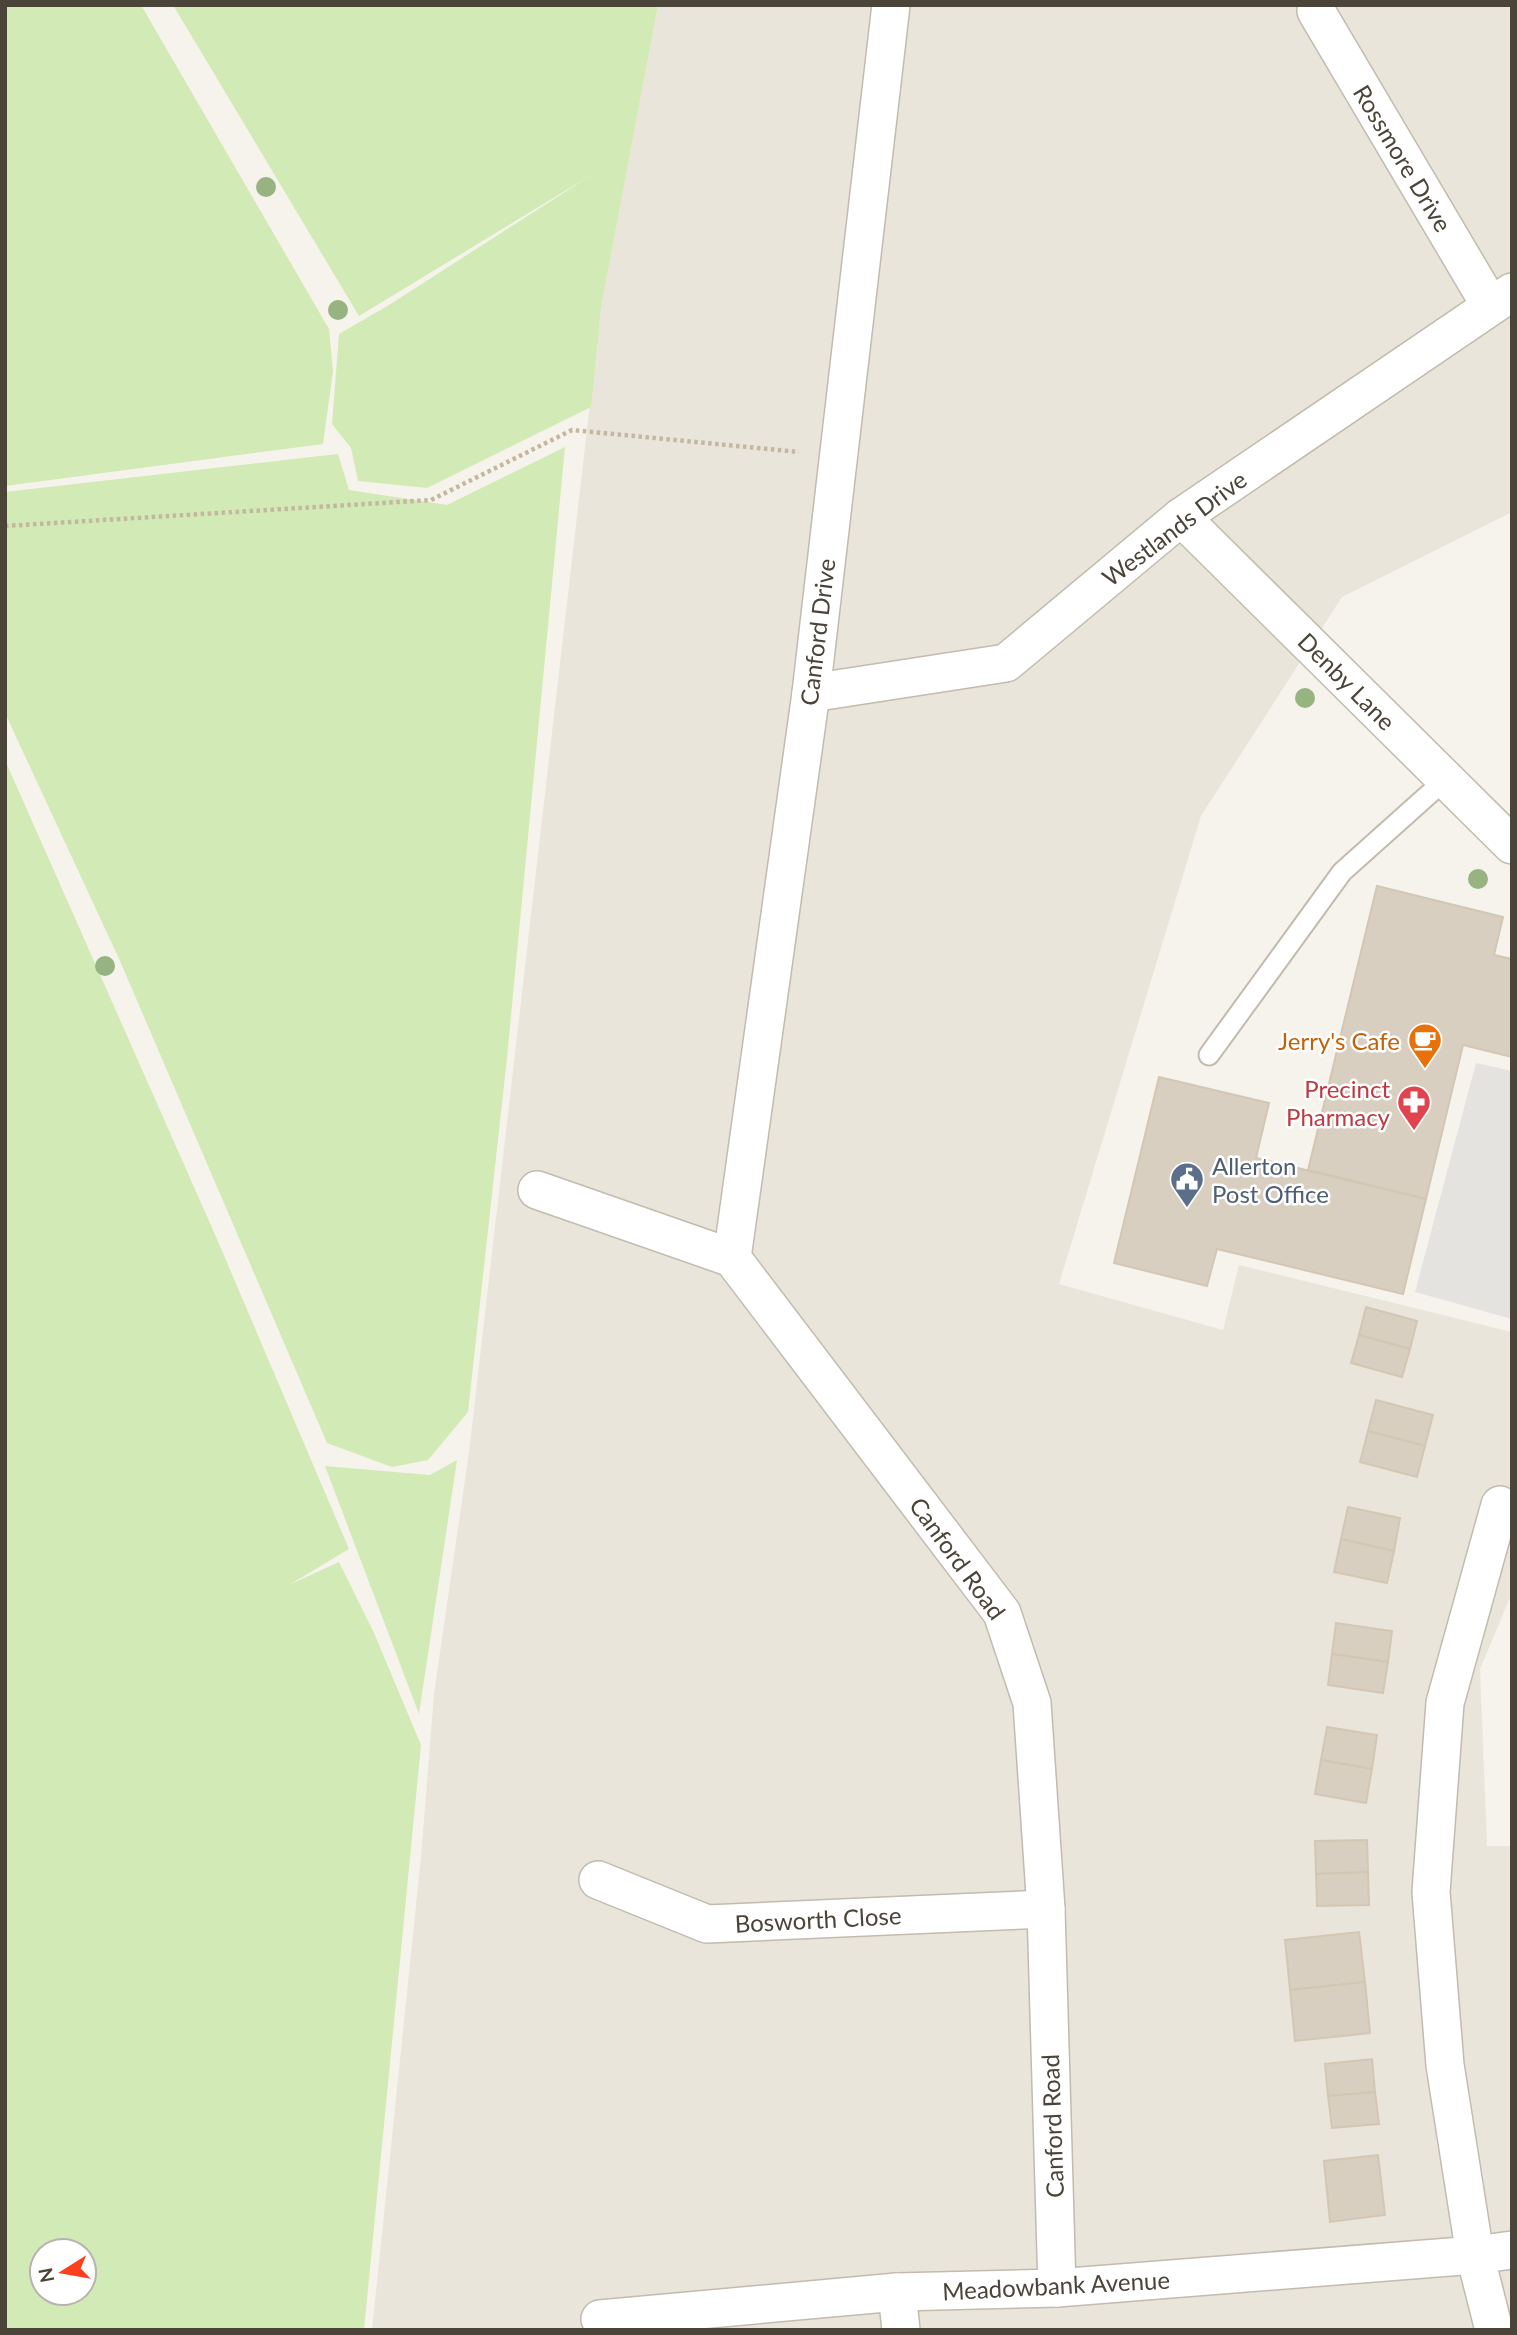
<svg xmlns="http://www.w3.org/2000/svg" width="1517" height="2335" viewBox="0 0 1517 2335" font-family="Lato,sans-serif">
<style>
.residential{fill:#eae5da}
.green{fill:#d2eab5;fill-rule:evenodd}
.parking{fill:#e5e3e0}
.building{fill:#d8cfc1;stroke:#d3c7b4;stroke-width:2}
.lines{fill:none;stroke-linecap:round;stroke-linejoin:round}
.service-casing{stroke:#c2bbae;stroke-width:23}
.minor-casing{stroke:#c2bbae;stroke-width:40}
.path{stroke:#c4b79f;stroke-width:4.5;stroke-dasharray:3.5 3.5;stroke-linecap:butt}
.service{stroke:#fff;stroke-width:19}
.minor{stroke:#fff;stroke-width:37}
.tree{fill:#97b381}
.labels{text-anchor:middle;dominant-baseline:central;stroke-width:5;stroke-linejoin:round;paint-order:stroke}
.street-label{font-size:24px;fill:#4b4439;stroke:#fff}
.food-label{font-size:24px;fill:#c56008;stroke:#fff;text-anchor:end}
.health-label{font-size:24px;fill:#be3a42;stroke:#fff;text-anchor:end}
.service-label{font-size:24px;fill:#4e5e75;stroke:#fff;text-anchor:start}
</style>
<rect width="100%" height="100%" fill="#f6f3ec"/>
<!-- residential -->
<polygon class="residential" points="658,5 1512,5 1512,512 1342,597 1201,816 1059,1284 1223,1330 1239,1265 1512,1332 1512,1593 1480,1669 1487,1846 1512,1846 1512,2330 372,2330 421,1857 434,1694 469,1452 601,308"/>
<!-- green -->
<g class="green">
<polygon points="5,5 141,5 329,329 333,371 323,444 5,486"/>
<polygon points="173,5 658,5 601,308 591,407 427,488 358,481 351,448 332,424 339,334 389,305 593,174 359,316"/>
<polygon points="565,447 507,1058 468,1412 428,1460 392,1467 327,1443 120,961 5,713 5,492 338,454 349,490 447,505"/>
<path d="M5,760L217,1239L349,1549L289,1585L339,1562L374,1633L421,1745L364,2330H5ZM84,2251V2293H42V2251Z"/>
<polygon points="457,1460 419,1714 325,1466 430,1475"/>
</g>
<!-- parking -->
<polygon class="parking" points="1476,1063 1512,1071 1512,1319 1415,1292"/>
<!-- building -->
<g class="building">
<polygon points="1377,886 1503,917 1494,955 1512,959 1512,1057 1463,1045 1426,1199 1308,1170"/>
<polygon points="1159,1077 1269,1103 1256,1158 1426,1199 1403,1294 1217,1249 1207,1286 1114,1263"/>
<polygon points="1366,1307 1417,1321 1410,1349 1359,1335"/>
<polygon points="1359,1335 1410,1349 1402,1377 1351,1363"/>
<polygon points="1376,1400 1433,1415 1425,1446 1368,1431"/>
<polygon points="1368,1431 1425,1446 1417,1477 1360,1462"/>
<polygon points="1348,1507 1400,1518 1394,1551 1341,1539"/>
<polygon points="1341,1539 1394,1551 1387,1583 1334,1572"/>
<polygon points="1336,1623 1392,1631 1388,1662 1332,1654"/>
<polygon points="1332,1654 1388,1662 1383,1693 1328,1685"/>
<polygon points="1327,1727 1377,1735 1372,1769 1321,1760"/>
<polygon points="1321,1760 1372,1769 1366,1803 1315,1794"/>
<polygon points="1367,1840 1368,1872 1316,1874 1315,1841"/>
<polygon points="1368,1872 1369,1905 1317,1906 1316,1874"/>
<polygon points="1359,1932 1365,1982 1290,1990 1285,1940"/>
<polygon points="1365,1982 1370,2033 1295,2041 1290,1990"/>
<polygon points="1372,2059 1375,2092 1328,2096 1325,2064"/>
<polygon points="1375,2092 1379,2124 1332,2128 1328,2096"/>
<polygon points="1378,2155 1385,2215 1330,2222 1324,2161"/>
</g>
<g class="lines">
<!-- service casing -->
<g class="service-casing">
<polyline id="service" points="1209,1055 1342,872 1446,779"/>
</g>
<!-- minor casing -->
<g class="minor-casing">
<g id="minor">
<polyline points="1316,11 1490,305"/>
<polyline points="1181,517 1512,845"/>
<polyline points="811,693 1006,663 1181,517 1512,292"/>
<polyline points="537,1190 732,1258 1002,1613 1032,1703 1046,1909 1057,2288"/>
<polyline points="732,1258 811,693 891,5"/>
<polyline points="598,1880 707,1924 1046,1909"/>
<polyline points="897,2292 901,2330"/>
<polyline points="600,2319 897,2292 1057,2288 1475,2255 1512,2250"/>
<polyline points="1494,2330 1475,2255 1445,2065 1431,1892 1445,1703 1500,1505"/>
</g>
</g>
<!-- path -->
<polyline class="path" points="5,526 431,500 572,430 799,452"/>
<!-- service -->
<use href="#service" class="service"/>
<!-- minor -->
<use href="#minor" class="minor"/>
</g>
<!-- trees -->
<g class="tree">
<circle cx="266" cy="187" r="10"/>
<circle cx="338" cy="310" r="10"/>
<circle cx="1305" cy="698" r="10"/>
<circle cx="1478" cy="879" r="10"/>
<circle cx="105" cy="966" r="10"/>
</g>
<!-- icons -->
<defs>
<g id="cafe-pin" transform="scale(1.75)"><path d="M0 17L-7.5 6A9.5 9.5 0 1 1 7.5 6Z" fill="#e8710a" stroke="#fff"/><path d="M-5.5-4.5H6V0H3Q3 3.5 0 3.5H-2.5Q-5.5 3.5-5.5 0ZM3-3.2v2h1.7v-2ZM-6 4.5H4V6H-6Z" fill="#fff"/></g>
<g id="pharmacy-pin" transform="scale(1.75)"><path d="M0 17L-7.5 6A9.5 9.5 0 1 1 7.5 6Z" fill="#e0444e" stroke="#fff"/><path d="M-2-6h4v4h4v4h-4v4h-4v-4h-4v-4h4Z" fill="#fff"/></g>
<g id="civic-pin" transform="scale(1.75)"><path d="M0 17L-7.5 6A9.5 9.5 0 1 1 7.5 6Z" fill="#5c6f8a" stroke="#fff"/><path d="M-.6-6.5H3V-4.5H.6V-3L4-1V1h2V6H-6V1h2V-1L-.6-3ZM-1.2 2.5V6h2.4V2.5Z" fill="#fff"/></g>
</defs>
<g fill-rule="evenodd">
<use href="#cafe-pin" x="1425" y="1040"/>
<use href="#pharmacy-pin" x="1414" y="1102"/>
<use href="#civic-pin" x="1187" y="1179"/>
</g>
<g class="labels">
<!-- street labels -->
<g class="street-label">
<text transform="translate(1403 158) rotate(59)">Rossmore Drive</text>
<text transform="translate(1174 528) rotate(-37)">Westlands Drive</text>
<text transform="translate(817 632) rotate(-83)">Canford Drive</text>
<text transform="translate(1347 681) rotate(45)">Denby Lane</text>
<text transform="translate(958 1558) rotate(54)">Canford Road</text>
<text transform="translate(818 1919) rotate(-3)">Bosworth Close</text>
<text transform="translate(1052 2126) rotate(-92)">Canford Road</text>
<text transform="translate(1056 2285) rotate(-3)">Meadowbank Avenue</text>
</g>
<!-- food labels -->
<g class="food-label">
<text x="1400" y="1040">Jerry's Cafe</text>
</g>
<!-- health labels -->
<g class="health-label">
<text x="1390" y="1088">Precinct<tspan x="1390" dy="28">Pharmacy</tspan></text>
</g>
<!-- service labels -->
<g class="service-label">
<text x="1212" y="1165">Allerton<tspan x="1212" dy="28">Post Office</tspan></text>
</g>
</g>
<!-- border -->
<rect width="1517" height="2335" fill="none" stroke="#4b4439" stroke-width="14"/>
<!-- north arrow -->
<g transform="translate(63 2272) rotate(259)"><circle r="33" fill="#ffffff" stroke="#b7b4b0" stroke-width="2"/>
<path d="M0-5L12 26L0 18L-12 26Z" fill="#fc3f1d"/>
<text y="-10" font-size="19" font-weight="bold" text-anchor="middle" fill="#4b4439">N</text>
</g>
</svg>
